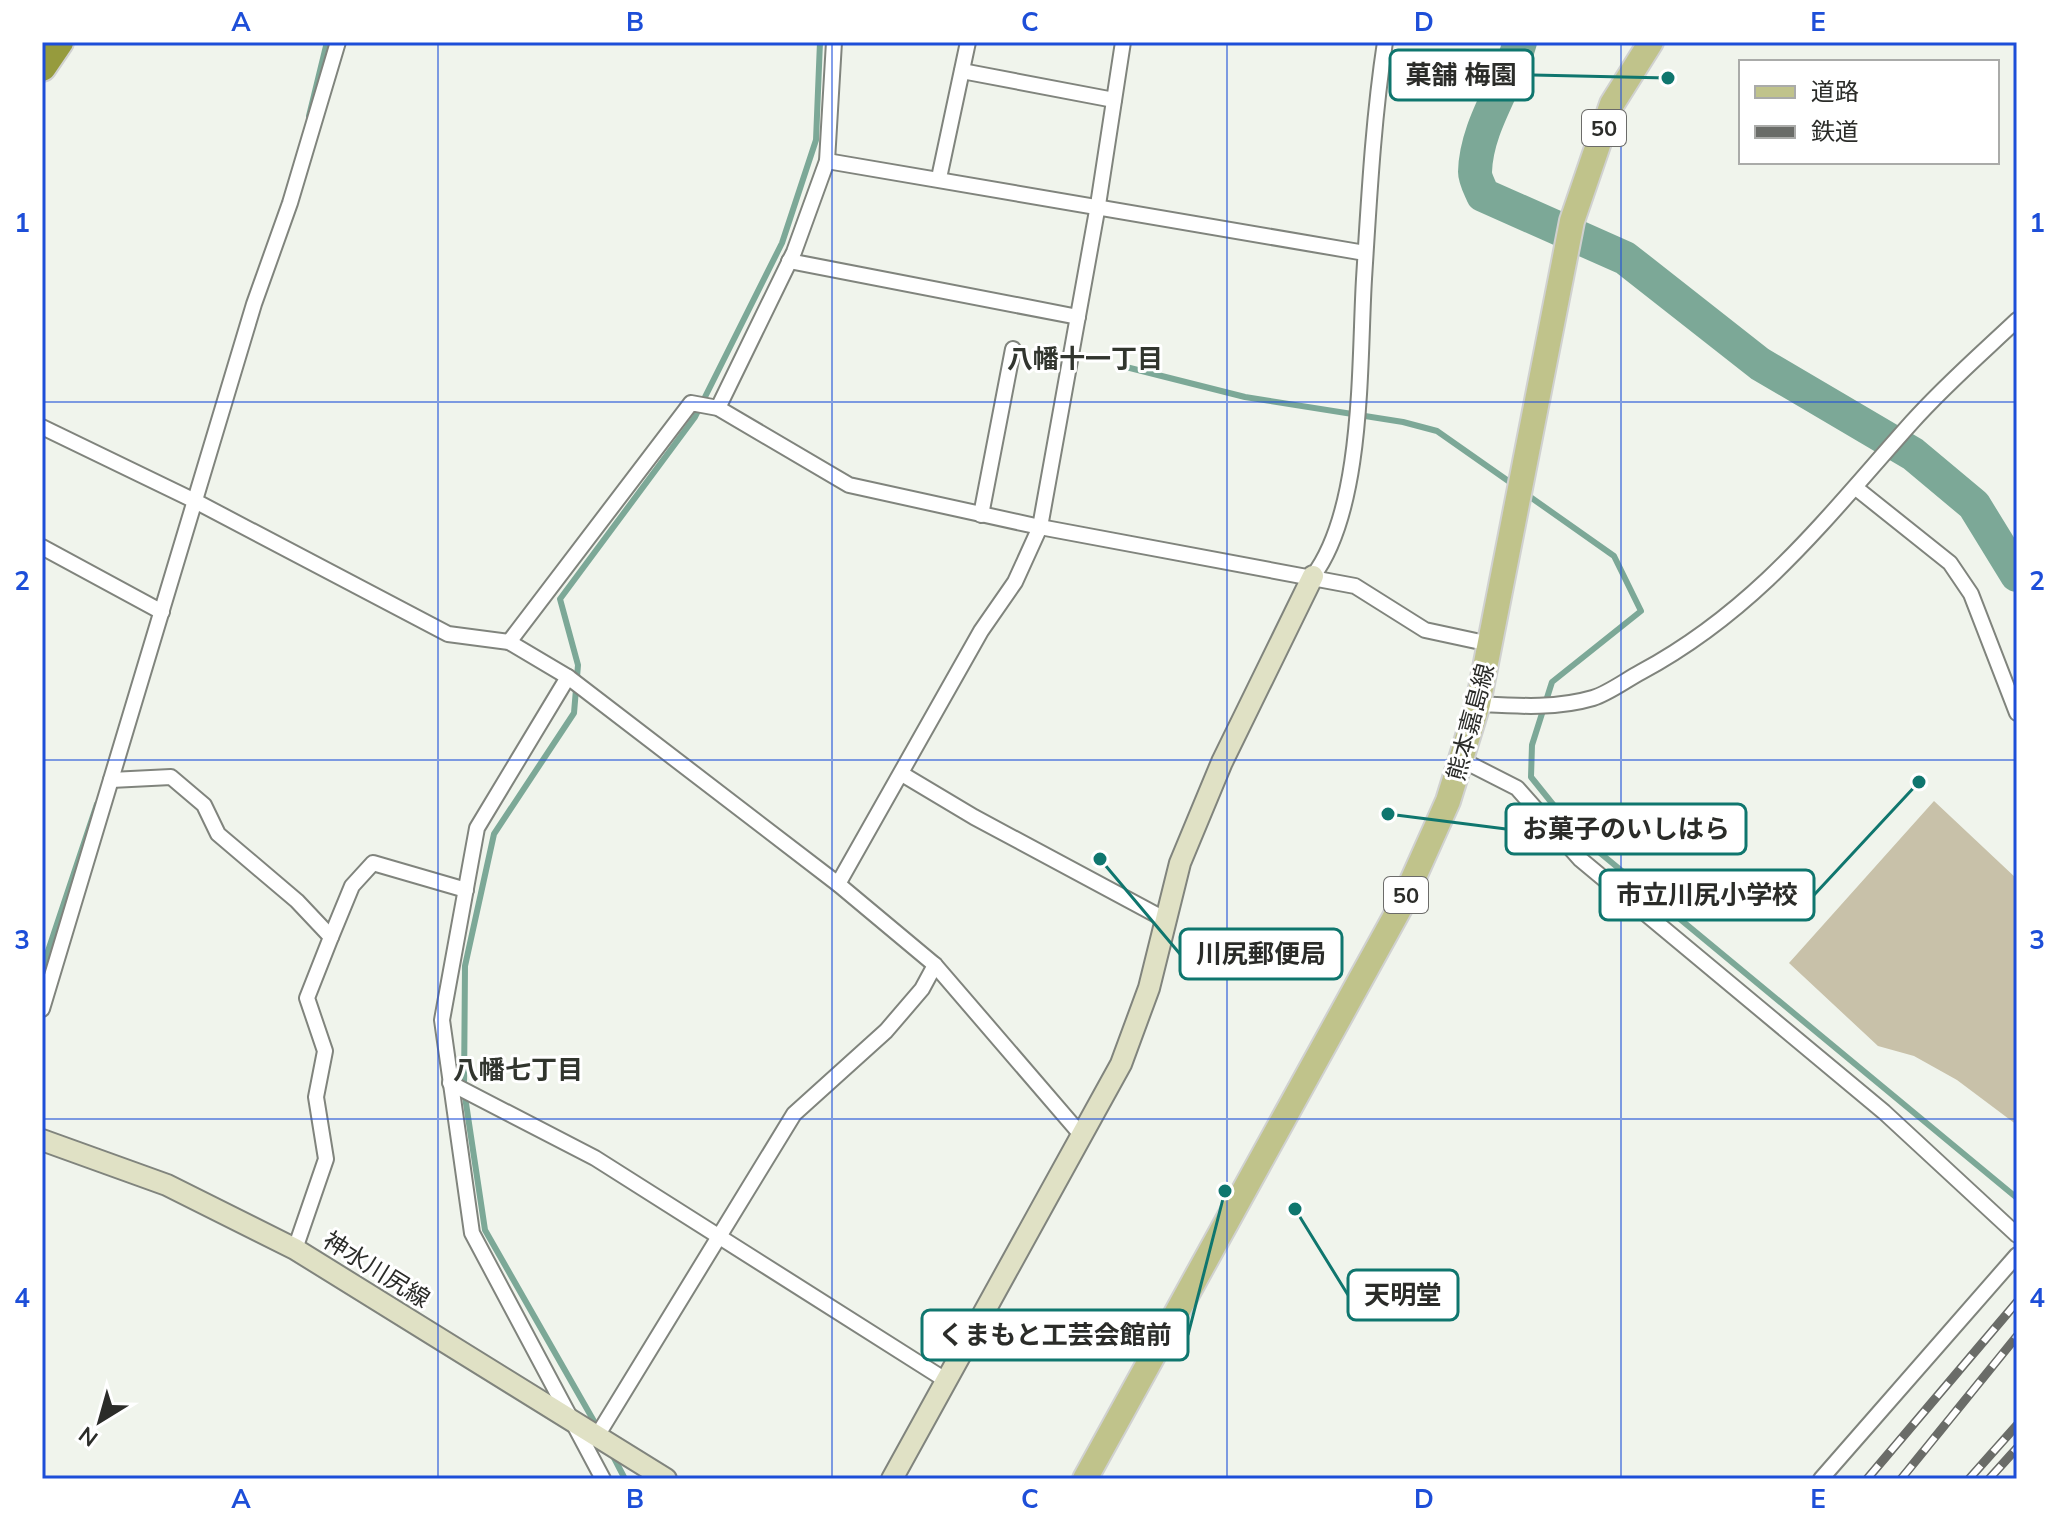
<svg xmlns="http://www.w3.org/2000/svg" width="2059" height="1521" viewBox="0 0 2059 1521" font-family="Mulish,'Noto Sans JP',sans-serif">
<style>
.garden{fill:#c8c1a9}
.lines{fill:none;stroke-linecap:round;stroke-linejoin:round}
.stream{stroke:#7ca897;stroke-width:6}
.river{stroke:#7ca897;stroke-width:34}
.street-casing{stroke:#80847d;stroke-width:18}
.secondary-casing{stroke:#80847d;stroke-width:24}
.primary-casing{stroke:#d0d1d0;stroke-width:28}
.highway-casing{stroke:#d0d1d0;stroke-width:32}
.street{stroke:#fff;stroke-width:14}
.secondary{stroke:#e0e1c5;stroke-width:20}
.primary{stroke:#c0c38b;stroke-width:24}
.highway{stroke:#969b3d;stroke-width:28}
.rail-casing{stroke:#6a6c68;stroke-width:9}
.rail{stroke:#fff;stroke-width:6;stroke-dasharray:18;stroke-linecap:butt}
.grid{fill:none;stroke:#1d4ed8;stroke-width:2;stroke-opacity:0.55}
.labels{text-anchor:middle;dominant-baseline:central;stroke-width:6;stroke-linejoin:round;paint-order:stroke}
.shield{fill:#fff;stroke:#6b6b69;stroke-width:2}
.shield-label{font-size:22px;font-weight:bold;fill:#2b2c29}
.street-label{font-size:24px;fill:#2b2c29;stroke:#fff}
.neighbourhood-label{font-size:26px;font-weight:bold;fill:#31352e;stroke:#fff}
.leader{fill:none;stroke:#0f766e;stroke-width:3}
.callout-dot{fill:#0f766e;stroke:#fff;stroke-width:3}
.callout{fill:#fff;stroke:#0f766e;stroke-width:3}
.callout-label{font-size:26px;text-anchor:middle;font-weight:bold;fill:#2b2c29}
.neatline{fill:none;stroke:#1d4ed8;stroke-width:3}
.grid-label{font-size:26px;text-anchor:middle;font-weight:bold;fill:#1d4ed8}
</style>
<rect width="100%" height="100%" fill="#f0f4ec"/>
<!-- garden -->
<polygon class="garden" points="1934,801 2017,879 2017,1125 1957,1080 1914,1056 1878,1046 1789,963"/>
<g class="lines">
<!-- stream -->
<g class="stream">
<polyline points="309,116 327,42"/>
<polyline points="1122,366 1245,397 1403,422 1437,431 1514,485"/>
<polyline points="1526,494 1614,556 1641,611 1552,682 1532,745 1531,777 1576,833 2017,1198"/>
<polyline points="42,984 43,966 97,804"/>
<polyline points="599,1430 485,1230 464,1090 465,966 494,834 574,713 578,665 560,599 695,417 782,243 816,140 820,42"/>
<polyline points="612,1454 625,1479"/>
</g>
<!-- river -->
<path class="river" d="M1520,42C1508,85 1476,126 1475,172C1475,179 1480,188 1483,195L1625,258L1760,364L1913,454L1974,505L2017,575"/>
<!-- street casing -->
<g class="street-casing">
<g id="street">
<polyline points="962,71 1114,100"/>
<polyline points="827,161 1365,253"/>
<polyline points="939,178 968,42"/>
<polyline points="789,261 1078,317"/>
<polyline points="718,408 794,252 827,161 834,42"/>
<polyline points="42,427 195,501 448,634 509,642 568,677 838,884 935,965 1083,1137"/>
<polyline points="1856,488 1950,563 1971,594 2017,713"/>
<polyline points="981,515 1013,349"/>
<polyline points="42,547 162,612"/>
<path d="M1313,576C1364,508 1359,364 1364,279C1369,200 1373,121 1385,42"/>
<polyline points="509,642 691,403 718,408 849,485 1040,527 1355,586 1425,630 1490,644"/>
<polyline points="568,677 477,828 442,1020 472,1233 603,1479"/>
<path d="M1478,704C1516,706 1556,709 1593,698C1609,693 1626,680 1641,672C1758,609 1826,518 1912,422C1944,386 1982,353 2017,320"/>
<polyline points="1462,760 1517,788 1580,859 1884,1112 2017,1235"/>
<polyline points="902,774 974,817 1166,920"/>
<polyline points="111,780 171,777 204,805 218,834 297,901 331,937 307,998 325,1051 316,1097 326,1159 295,1249"/>
<polyline points="838,884 981,631 1015,582 1040,527 1098,205 1123,42"/>
<polyline points="331,937 352,886 373,863 466,890"/>
<polyline points="42,1009 254,304 290,203 338,42"/>
<polyline points="450,1083 595,1158 947,1381"/>
<polyline points="597,1436 794,1114 886,1031 922,989 935,965"/>
<polyline points="1821,1479 2017,1255"/>
</g>
</g>
<!-- secondary casing -->
<g class="secondary-casing">
<g id="secondary">
<polyline points="42,1140 167,1185 295,1249 666,1479"/>
<polyline points="892,1479 1121,1064 1149,988 1180,863 1222,762 1313,576"/>
</g>
</g>
<!-- primary casing -->
<g class="primary-casing">
<polyline id="primary" points="1085,1479 1401,906 1448,801 1478,704 1572,221 1612,104 1651,42"/>
</g>
<!-- highway casing -->
<g class="highway-casing">
<polyline id="highway" points="42,67 59,42"/>
</g>
<!-- street -->
<use href="#street" class="street"/>
<!-- secondary -->
<use href="#secondary" class="secondary"/>
<!-- primary -->
<use href="#primary" class="primary"/>
<!-- highway -->
<use href="#highway" class="highway"/>
<!-- rail casing -->
<g class="rail-casing">
<g id="rail">
<polyline points="1867,1479 2017,1302"/>
<polyline points="1901,1479 2017,1336"/>
<polyline points="1969,1479 2017,1425"/>
<polyline points="1989,1479 2017,1448"/>
</g>
</g>
<!-- rail -->
<use href="#rail" class="rail"/>
</g>
<!-- grid -->
<path class="grid" d="M438,42V1479M832,42V1479M1227,42V1479M1621,42V1479M42,402H2017M42,760H2017M42,1119H2017"/>
<g class="labels">
<!-- shield labels -->
<g class="shield">
<rect x="1582" y="110" width="44" height="36" rx="6"/>
<rect x="1384" y="877" width="44" height="36" rx="6"/>
</g>
<g class="shield-label">
<text x="1604" y="128">50</text>
<text x="1406" y="895">50</text>
</g>
<!-- street labels -->
<g class="street-label">
<text transform="translate(1470 722) rotate(-75)">熊本嘉島線</text>
<text transform="translate(377 1269) rotate(32)">神水川尻線</text>
</g>
<!-- neighbourhood labels -->
<g class="neighbourhood-label">
<text x="1085" y="358">八幡十一丁目</text>
<text x="518" y="1069">八幡七丁目</text>
</g>
</g>
<!-- callouts -->
<path class="leader" d="M1668 78L1533 75M1388 814L1506 829M1919 782L1814 895M1100 859L1180 954M1295 1209L1348 1295M1225 1191L1188 1335"/>
<g class="callout-dot">
<circle cx="1668" cy="78" r="8"/>
<circle cx="1388" cy="814" r="8"/>
<circle cx="1919" cy="782" r="8"/>
<circle cx="1100" cy="859" r="8"/>
<circle cx="1295" cy="1209" r="8"/>
<circle cx="1225" cy="1191" r="8"/>
</g>
<g class="callout">
<rect x="1390" y="50" width="143" height="50" rx="8"/>
<rect x="1506" y="804" width="240" height="50" rx="8"/>
<rect x="1600" y="870" width="214" height="50" rx="8"/>
<rect x="1180" y="929" width="162" height="50" rx="8"/>
<rect x="1348" y="1270" width="110" height="50" rx="8"/>
<rect x="922" y="1310" width="266" height="50" rx="8"/>
</g>
<g class="callout-label">
<text x="1461" y="84">菓舗 梅園</text>
<text x="1626" y="838">お菓子のいしはら</text>
<text x="1707" y="904">市立川尻小学校</text>
<text x="1261" y="963">川尻郵便局</text>
<text x="1403" y="1304">天明堂</text>
<text x="1055" y="1344">くまもと工芸会館前</text>
</g>
<!-- border -->
<rect width="2059" height="1521" fill="none" stroke="#ffffff" stroke-width="88"/>
<!-- legend -->
<rect x="1739" y="60" width="260" height="104" fill="#ffffff" stroke="#aaaba9" stroke-width="2"/>
<rect x="1755" y="86" width="40" height="12" fill="#c0c38b" stroke="#aaaba9" stroke-width="2"/>
<text x="1811" y="100" font-size="24" fill="#2b2c29">道路</text>
<rect x="1755" y="126" width="40" height="12" fill="#6a6c68" stroke="#aaaba9" stroke-width="2"/>
<text x="1811" y="140" font-size="24" fill="#2b2c29">鉄道</text>
<!-- north arrow -->
<g transform="translate(100 1421) rotate(217)" stroke="#ffffff" stroke-width="6" paint-order="stroke">
<path d="M0-6L14 30L0 20L-14 30Z" fill="#2b2c29"/>
<text y="-12" font-size="22" font-weight="bold" text-anchor="middle" fill="#2b2c29">N</text>
</g>
<rect x="44" y="44" width="1971" height="1433" class="neatline"/>
<g class="grid-label">
<text x="241" y="31">A</text>
<text x="635" y="31">B</text>
<text x="1030" y="31">C</text>
<text x="1424" y="31">D</text>
<text x="1818" y="31">E</text>
<text x="22" y="232">1</text>
<text x="2037" y="232">1</text>
<text x="22" y="590">2</text>
<text x="2037" y="590">2</text>
<text x="22" y="949">3</text>
<text x="2037" y="949">3</text>
<text x="22" y="1307">4</text>
<text x="2037" y="1307">4</text>
<text x="241" y="1508">A</text>
<text x="635" y="1508">B</text>
<text x="1030" y="1508">C</text>
<text x="1424" y="1508">D</text>
<text x="1818" y="1508">E</text>
</g>
</svg>
